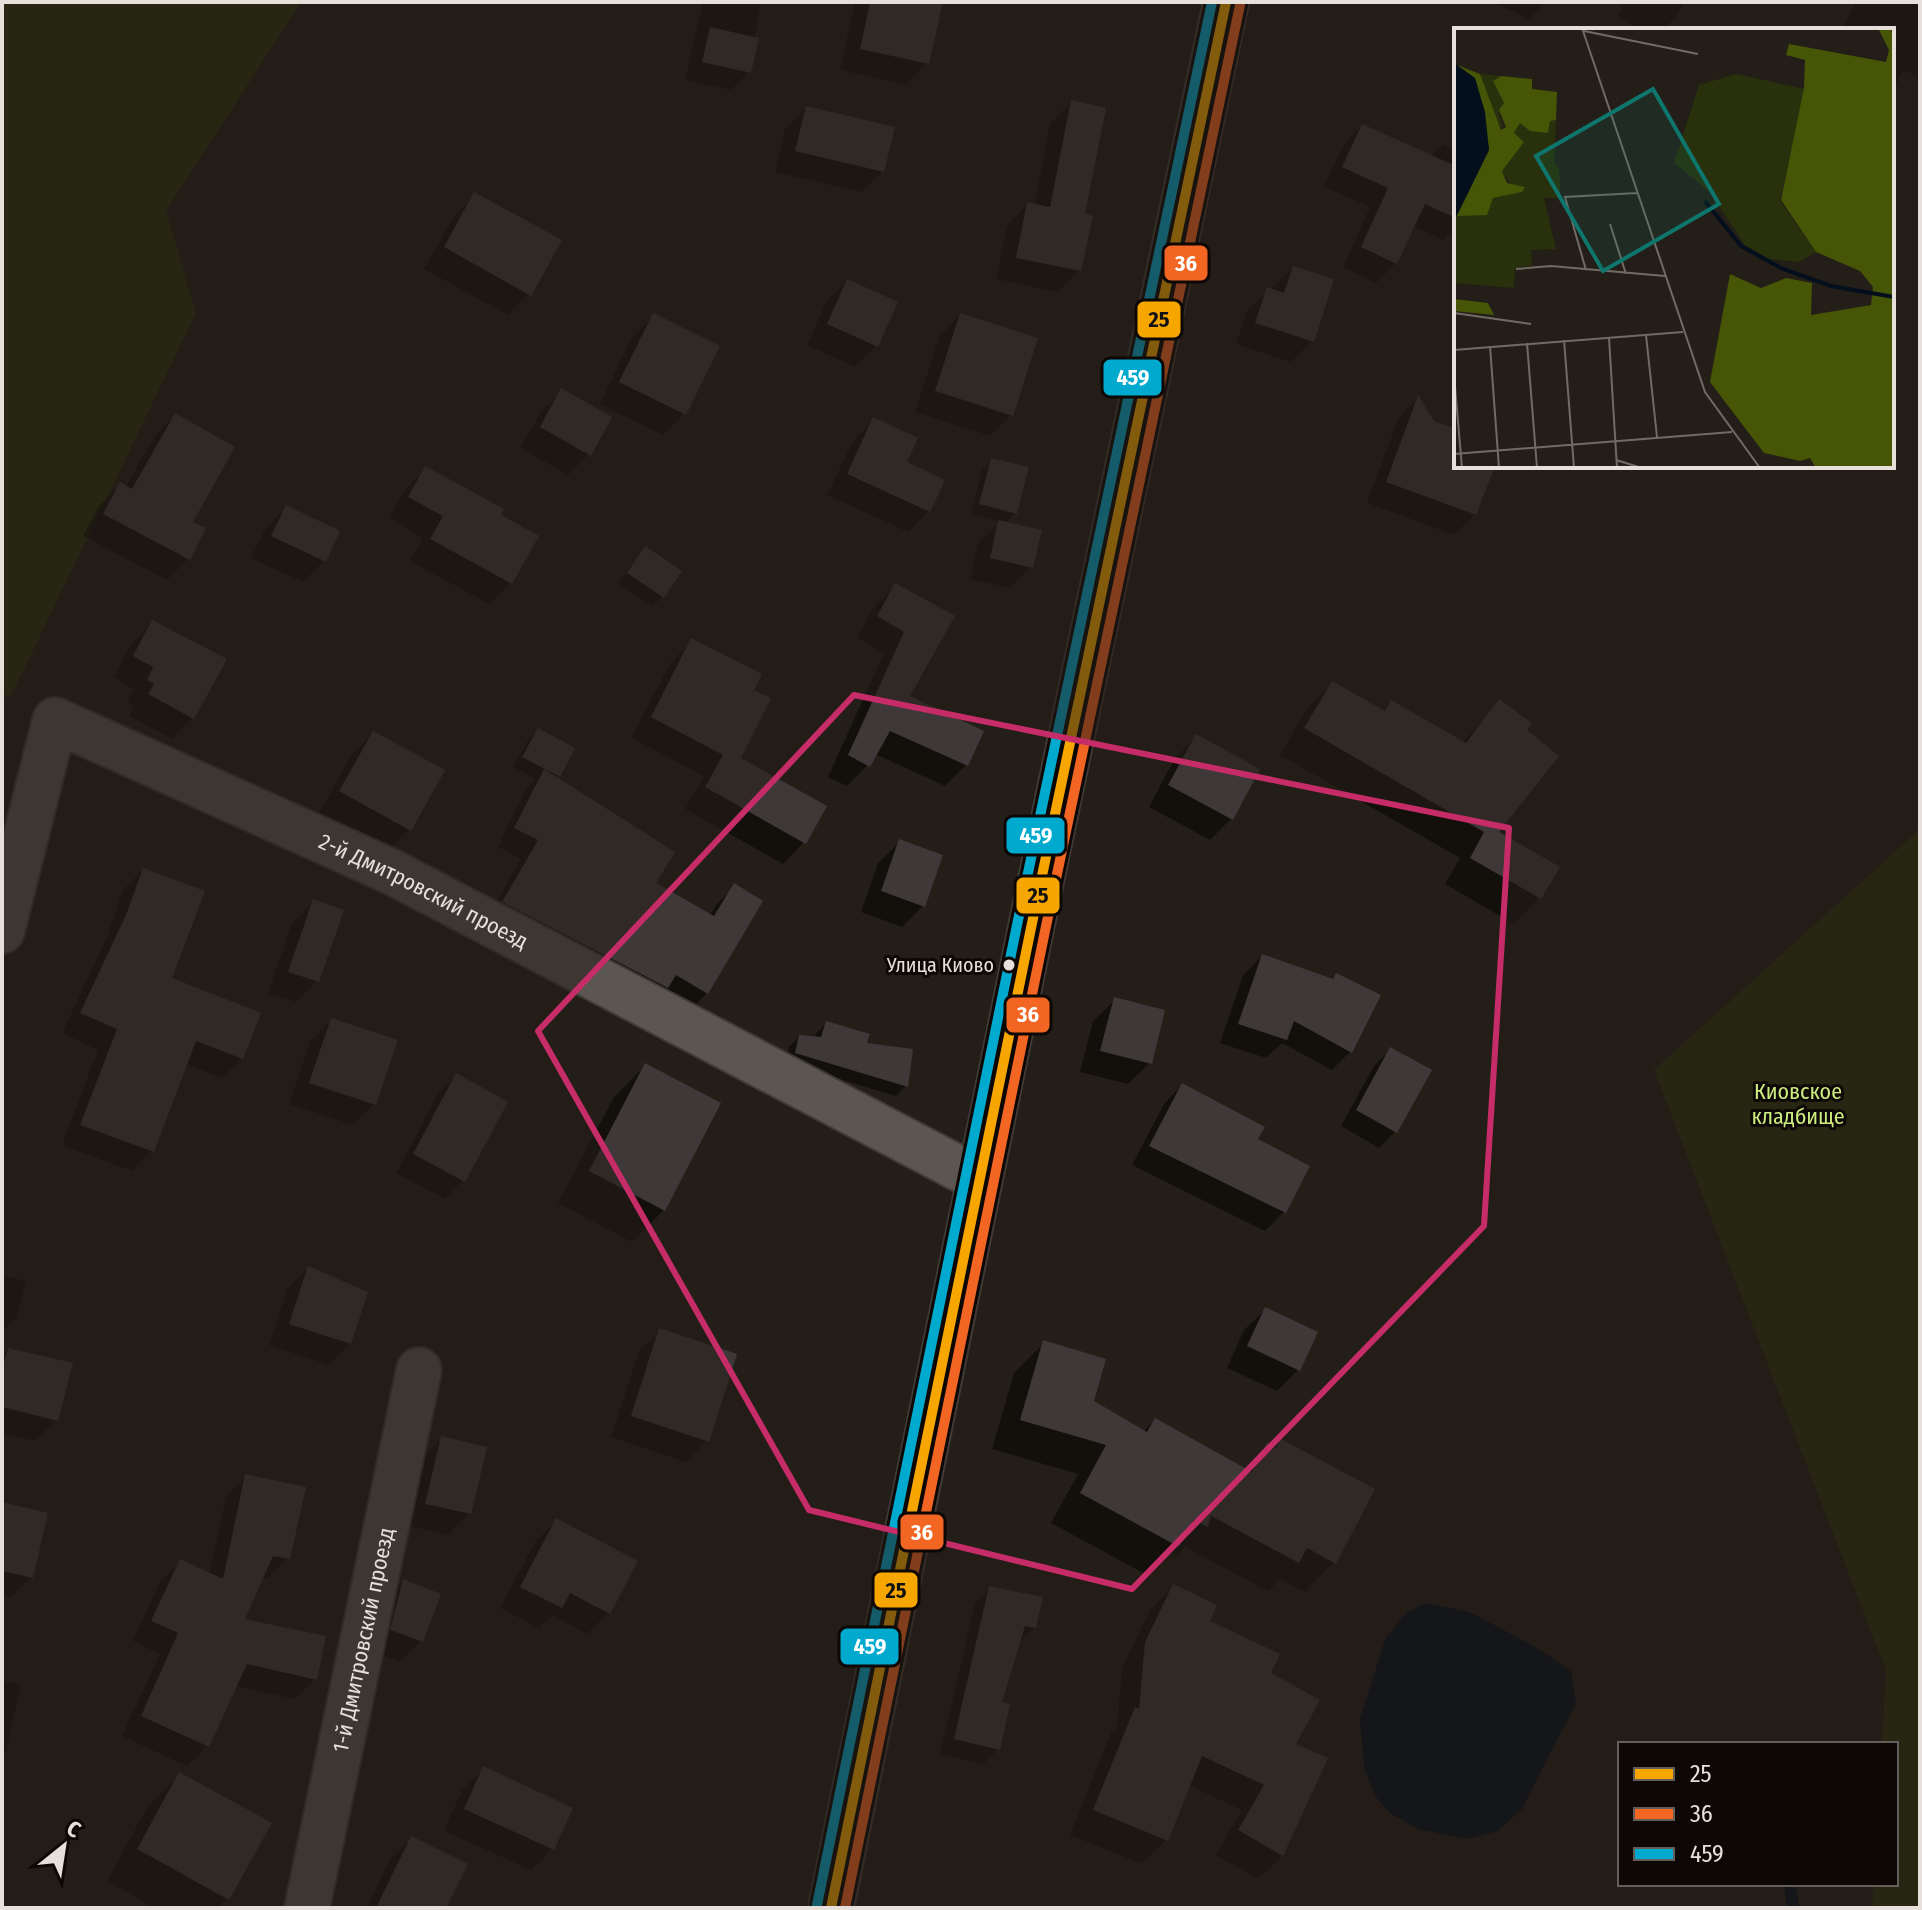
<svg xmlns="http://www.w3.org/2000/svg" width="1922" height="1910" viewBox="0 0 1922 1910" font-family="'Fira Sans Condensed',sans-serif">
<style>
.green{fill:#28310c}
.water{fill:#030f1c}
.shadow{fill:#0007}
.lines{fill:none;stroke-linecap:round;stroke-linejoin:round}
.stream{stroke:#030f1c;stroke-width:12}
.building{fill:#3e3938}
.minor-casing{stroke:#403b37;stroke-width:48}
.secondary-casing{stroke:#403b37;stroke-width:48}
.minor{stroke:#5b5652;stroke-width:44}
.secondary{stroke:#5b5652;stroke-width:44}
.bus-1-casing{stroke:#0d0805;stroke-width:16}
.bus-2-casing{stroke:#0d0805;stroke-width:16}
.bus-3-casing{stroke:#0d0805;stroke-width:16}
.bus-1{stroke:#f7a600;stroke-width:10}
.bus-2{stroke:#f26522;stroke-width:10}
.bus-3{stroke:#00a9ce;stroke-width:10}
.marked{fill:none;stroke:#c62c68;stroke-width:6;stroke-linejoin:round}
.bus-dot{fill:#e7dfd9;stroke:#0d0805;stroke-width:3}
.labels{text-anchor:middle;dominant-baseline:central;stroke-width:6;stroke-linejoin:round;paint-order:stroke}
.bus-label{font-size:20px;fill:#e7dfd9;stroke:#0d0805;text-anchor:end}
.street-label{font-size:22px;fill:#e7dfd9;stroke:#0d0805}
.park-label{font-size:22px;fill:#ccec80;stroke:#0d0805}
.inset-river{fill:none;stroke:#030f1c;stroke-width:4}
.inset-road{fill:none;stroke:#726b65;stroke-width:2}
.view{fill:#0f766e;fill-opacity:0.15;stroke:#0f766e;stroke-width:4}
.inset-edge{fill:none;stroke:#e7dfd9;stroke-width:4}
.line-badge{stroke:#0d0805;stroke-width:3}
.badge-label{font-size:22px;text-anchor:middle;font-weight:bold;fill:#fff}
.pale-badge-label{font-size:22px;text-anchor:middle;font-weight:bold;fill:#111}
</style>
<rect width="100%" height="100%" fill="#241e18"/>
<!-- green -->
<g class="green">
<polygon points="2,2 301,2 166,211 196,313 10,698 2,693"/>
<polygon points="1920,829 1920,1908 1872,1908 1874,1884 1896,1884 1896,1744 1882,1744 1886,1670 1654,1070"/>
</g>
<!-- water -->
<polygon class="water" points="1426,1603 1470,1612 1539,1649 1571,1671 1576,1703 1522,1809 1498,1831 1467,1839 1418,1829 1390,1813 1376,1797 1364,1768 1360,1719 1386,1637 1407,1612"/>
<!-- shadow -->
<g class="shadow">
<polygon points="703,2 761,2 749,72 731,90 685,80"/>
<polygon points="855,2 941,2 927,63 906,85 840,70"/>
<polygon points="1493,2 1546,2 1529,19"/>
<polygon points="1625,2 1684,2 1676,17 1663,30 1641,30 1617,16"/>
<polygon points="1856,2 1920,2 1920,78 1904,70 1892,91 1892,30 1841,30"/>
<polygon points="1071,102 1083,216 1079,270 1058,292 996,279 1007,226 1028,204 1034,206 1050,124"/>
<polygon points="806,108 883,171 861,192 775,172 785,129"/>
<polygon points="1362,126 1430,157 1443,144 1456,150 1456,228 1443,240 1413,226 1396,263 1376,283 1343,267 1370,207 1324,187 1343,146"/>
<polygon points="475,195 529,294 508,315 424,269 454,216"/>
<polygon points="1293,268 1312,341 1291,362 1236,344 1247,311"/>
<polygon points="847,281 895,303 876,346 855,367 807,345 826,302"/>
<polygon points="960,315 1011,415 990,436 915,412 939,337"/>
<polygon points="654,316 684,414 663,435 600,404 632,337"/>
<polygon points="562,391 589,454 568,475 520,448 541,412"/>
<polygon points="1418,398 1432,422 1456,431 1456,466 1493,466 1475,514 1454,535 1367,503 1398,419"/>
<polygon points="175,415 190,522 188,559 167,580 83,536 99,506 120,485 125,488 154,437"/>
<polygon points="874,419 904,463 929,511 908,532 827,495 853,441"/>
<polygon points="992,460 1015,513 1005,524 1031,567 1010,588 970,579 978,543 999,522 971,514 982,470"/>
<polygon points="426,468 498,515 511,583 489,604 410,561 423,538 389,518 405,490"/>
<polygon points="286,508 338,532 324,561 303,582 251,558 265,529"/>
<polygon points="645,548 663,596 653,606 618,584"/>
<polygon points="895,586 952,617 907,697 982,732 966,765 945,786 875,754 868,765 847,786 828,777 884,653 857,638 874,607"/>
<polygon points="153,622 193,718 172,739 129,716 134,706 127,702 133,689 114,677 132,643"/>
<polygon points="692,641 751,691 738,758 804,842 783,864 685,809 704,776 631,738 671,662"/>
<polygon points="1332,683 1382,712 1392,702 1462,743 1500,702 1524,730 1496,832 1539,898 1514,924 1445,884 1460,858 1280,755 1306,709"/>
<polygon points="538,730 558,776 556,778 653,884 709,916 717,904 735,886 707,993 689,1011 486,920 521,859 498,847 526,789 536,779 513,767 528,740"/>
<polygon points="373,733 409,830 388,851 319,813 352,754"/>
<polygon points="1196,737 1231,819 1210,840 1149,807 1175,758"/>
<polygon points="900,842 923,906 902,927 861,912 878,863"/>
<polygon points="143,870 169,979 242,1058 222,1078 186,1064 152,1151 132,1171 62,1145 98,1050 62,1033 107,937 123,890"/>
<polygon points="314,902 317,981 296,1002 268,993 292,923"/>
<polygon points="1262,956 1331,980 1336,975 1350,1052 1332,1070 1282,1043 1266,1058 1220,1043 1243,975"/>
<polygon points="1115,1000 1150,1063 1128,1084 1080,1072 1093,1021"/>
<polygon points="332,1020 374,1104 353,1125 289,1104 310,1041"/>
<polygon points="827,1023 864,1045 906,1086 896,1096 786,1063 789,1047 799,1037 815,1039 816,1033"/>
<polygon points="1390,1050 1396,1131 1379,1148 1341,1126 1374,1066"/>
<polygon points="646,1065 664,1210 632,1242 558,1203 614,1097"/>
<polygon points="456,1076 463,1180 445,1199 396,1173 438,1094"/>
<polygon points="1182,1085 1256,1140 1284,1212 1265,1231 1132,1165 1164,1104"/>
<polygon points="308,1268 350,1343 329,1365 269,1345 287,1289"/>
<polygon points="2,1275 26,1281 16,1318 2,1332"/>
<polygon points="1266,1309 1298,1370 1277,1391 1227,1368 1244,1330"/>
<polygon points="660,1331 707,1440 686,1462 611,1437 639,1352"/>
<polygon points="1044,1343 1091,1402 1143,1432 1155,1420 1244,1469 1268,1446 1274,1449 1281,1442 1334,1562 1305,1592 1280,1579 1268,1591 1185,1547 1176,1556 1170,1552 1147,1575 1051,1523 1078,1474 992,1449 1014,1373"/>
<polygon points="8,1350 56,1420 35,1441 2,1433 2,1356"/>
<polygon points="442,1438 469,1513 448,1535 405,1525 421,1459"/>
<polygon points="246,1476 288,1558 268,1578 261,1577 242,1620 315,1679 295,1699 235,1686 207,1746 187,1766 122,1736 160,1654 133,1641 160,1582 180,1562 209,1575 226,1497"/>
<polygon points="2,1504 32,1577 10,1598 2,1596"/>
<polygon points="556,1521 609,1612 587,1634 552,1615 539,1628 500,1608 535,1542"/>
<polygon points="403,1581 421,1641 400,1662 370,1651 382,1602"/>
<polygon points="1174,1586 1207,1622 1268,1674 1293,1745 1282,1855 1258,1879 1216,1855 1242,1810 1188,1785 1166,1840 1142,1864 1070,1835 1111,1733 1117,1728 1122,1668 1150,1610"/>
<polygon points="990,1588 1035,1627 1020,1642 999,1703 998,1749 983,1764 940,1754 975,1603"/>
<polygon points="2,1681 21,1685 6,1752 2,1756"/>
<polygon points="484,1769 552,1849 531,1870 444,1831 462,1790"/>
<polygon points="179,1775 227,1899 218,1908 155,1908 107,1881 148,1806"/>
<polygon points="412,1838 444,1908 367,1908 390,1859"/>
</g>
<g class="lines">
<!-- stream -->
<polyline class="stream" points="1790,1884 1793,1908"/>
</g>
<!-- building -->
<g class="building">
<polygon points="870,2 943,2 929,64 860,49"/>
<polygon points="710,27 759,38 751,73 702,62"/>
<polygon points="1071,100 1106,108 1085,214 1093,216 1081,271 1016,258 1027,202 1050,207"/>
<polygon points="806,106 895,127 884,172 795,151"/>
<polygon points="1362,124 1456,166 1456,218 1425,204 1397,264 1361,247 1388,188 1342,167"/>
<polygon points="474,192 562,240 531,296 444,247"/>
<polygon points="1293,266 1334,279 1314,342 1255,323 1267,287 1284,293"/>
<polygon points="847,279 898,302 878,347 827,324"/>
<polygon points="653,313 720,346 686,415 619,382"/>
<polygon points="960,313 1038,338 1013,416 935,391"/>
<polygon points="561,388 612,417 591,456 540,427"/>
<polygon points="1418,395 1434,421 1456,429 1456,466 1495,466 1476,515 1386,482"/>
<polygon points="175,413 235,447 193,522 206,528 190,560 103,514 120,482 132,489"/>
<polygon points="873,417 918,438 907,462 945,480 930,512 847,474"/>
<polygon points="991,458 1029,467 1017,514 979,504"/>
<polygon points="425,466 504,509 501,515 539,536 512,584 430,539 443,516 408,497"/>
<polygon points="286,505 340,531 326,562 271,536"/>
<polygon points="998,520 1042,530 1033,568 990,558"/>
<polygon points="645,546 682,571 664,598 627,573"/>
<polygon points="895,583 955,616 910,696 984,731 968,766 890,731 870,767 848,755 904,632 877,616"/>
<polygon points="152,620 227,659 194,719 148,694 154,684 147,680 153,667 133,656"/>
<polygon points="691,638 762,674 754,690 771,698 741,758 827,806 806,844 705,787 723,755 651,717"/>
<polygon points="1332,681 1385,711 1391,700 1466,743 1499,699 1532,723 1527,730 1559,756 1499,832 1560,867 1541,899 1470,858 1484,832 1304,728"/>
<polygon points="538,728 575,748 560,777 522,757"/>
<polygon points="373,731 445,770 411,831 339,791"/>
<polygon points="1196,734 1260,769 1233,820 1168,785"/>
<polygon points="544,769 675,852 656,883 714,916 734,883 763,901 708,994 676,975 668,988 502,902 538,840 514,828"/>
<polygon points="899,839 943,855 925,907 881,891"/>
<polygon points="143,868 205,891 172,978 261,1013 243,1059 196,1041 154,1152 80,1125 117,1029 80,1013 126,915"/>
<polygon points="313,899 344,910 319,982 288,972"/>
<polygon points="1262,954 1333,979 1336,973 1381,995 1352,1053 1294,1021 1287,1040 1238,1024"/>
<polygon points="1114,997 1165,1010 1152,1064 1100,1051"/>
<polygon points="331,1018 398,1040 376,1105 309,1083"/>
<polygon points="826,1021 870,1034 867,1043 913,1049 908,1087 795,1053 799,1035 821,1037"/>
<polygon points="1390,1047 1432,1070 1397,1133 1356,1110"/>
<polygon points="645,1063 721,1103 665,1211 589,1171"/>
<polygon points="456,1073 508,1102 465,1182 413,1154"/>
<polygon points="1182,1083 1265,1127 1258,1139 1310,1166 1286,1213 1149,1146"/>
<polygon points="308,1266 368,1292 351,1344 289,1324"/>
<polygon points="1265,1307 1318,1332 1300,1371 1247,1346"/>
<polygon points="659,1328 737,1354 709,1442 631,1416"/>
<polygon points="1043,1340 1106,1359 1094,1401 1147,1432 1155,1418 1252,1472 1267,1443 1276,1448 1281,1439 1375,1489 1336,1564 1307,1548 1299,1563 1211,1516 1208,1527 1194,1520 1179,1547 1080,1493 1106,1445 1020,1420"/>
<polygon points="8,1348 73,1363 58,1421 2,1407 2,1370"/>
<polygon points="441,1436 487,1447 471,1514 425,1504"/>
<polygon points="245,1474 306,1487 290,1559 273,1556 245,1619 326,1636 317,1680 247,1664 209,1747 141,1716 178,1633 151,1621 180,1559 223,1579"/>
<polygon points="2,1502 48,1513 33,1578 2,1571"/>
<polygon points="556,1518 638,1561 610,1614 570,1593 562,1608 520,1587"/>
<polygon points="403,1579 441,1594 423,1642 390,1630"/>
<polygon points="1173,1584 1217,1605 1210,1621 1280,1654 1271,1673 1320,1700 1296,1744 1328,1758 1283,1856 1238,1830 1264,1785 1202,1756 1168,1841 1093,1810 1135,1707 1139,1709 1145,1642"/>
<polygon points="989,1586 1043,1597 1036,1628 1025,1626 1002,1702 1010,1704 1000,1750 954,1739"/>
<polygon points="483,1766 573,1808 554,1850 464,1809"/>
<polygon points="179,1772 272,1823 229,1900 137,1849"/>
<polygon points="411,1836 468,1864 446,1908 376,1908"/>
</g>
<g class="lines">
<!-- minor casing -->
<g class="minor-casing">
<g id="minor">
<path id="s1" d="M2,931L55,720L392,872L979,1179"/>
<path id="s2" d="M307,1908L419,1370"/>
</g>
</g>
<!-- secondary casing -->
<g class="secondary-casing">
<polyline id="secondary" points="831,1908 1031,928 1226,2"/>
</g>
<!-- minor -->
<use href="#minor" class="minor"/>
<!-- secondary -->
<use href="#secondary" class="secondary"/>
<!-- bus-1 casing -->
<g class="bus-1-casing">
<polyline id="bus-1" points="831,1908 1031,928 1226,2"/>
</g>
<!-- bus-2 casing -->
<g class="bus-2-casing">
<polyline id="bus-2" points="845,1908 1045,931 1240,5"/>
</g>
<!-- bus-3 casing -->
<g class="bus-3-casing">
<polyline id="bus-3" points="817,1905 1017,925 1212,2"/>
</g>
<!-- bus-1 -->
<use href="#bus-1" class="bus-1"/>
<!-- bus-2 -->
<use href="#bus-2" class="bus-2"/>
<!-- bus-3 -->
<use href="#bus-3" class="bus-3"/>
</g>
<!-- marked area -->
<path d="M0 0H1922V1910H0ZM854,695L1509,828L1484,1226L1132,1589L809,1510L538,1031Z" fill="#241e18" fill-opacity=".55" fill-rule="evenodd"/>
<path class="marked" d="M854,695L1509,828L1484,1226L1132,1589L809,1510L538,1031Z"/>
<!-- markers -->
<circle class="bus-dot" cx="1009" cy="965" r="7"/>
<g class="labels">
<!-- bus labels -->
<g class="bus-label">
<text x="994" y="965">Улица Киово</text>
</g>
<!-- street labels -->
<g class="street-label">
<text stroke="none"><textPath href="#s1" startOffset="624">2-й Дмитровский проезд</textPath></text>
<text stroke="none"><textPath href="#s2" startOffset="274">1-й Дмитровский проезд</textPath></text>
</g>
<!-- park labels -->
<g class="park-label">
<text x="1798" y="1091">Киовское<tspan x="1798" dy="25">кладбище</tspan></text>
</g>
</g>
<!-- overview -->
<g transform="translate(1454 28)">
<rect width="440" height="440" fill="#241e18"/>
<path d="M26,46L47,48L39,53L50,75L45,85L50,102L40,92ZM282,46L351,61L326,173L362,224L345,234L315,231L291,217L255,163L220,135L245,57ZM0,63L35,122L27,186L32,187L39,170L62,165L48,143L70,114L60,106L66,95L94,104L96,93L102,92L100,135L105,140L107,170H90L102,221L77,222L78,237L61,240L60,260L0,255Z" fill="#28310c"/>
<path d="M424,0H436L440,9V440H362L356,430L346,433L310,425L256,354L276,246L307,260L332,250L358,255L357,287L417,277L419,259L406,243L362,224L327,172L350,60L351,32L332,27L335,16L432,34L435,22ZM3,37L26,46L47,102L52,99L45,82L50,75L39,53L47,48L78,51V61L103,64L102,92L96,93L94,105L76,103L66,95L60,105L70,114L48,143L53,155L71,159L68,164L39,170L33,187L3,188L35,122L21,51ZM0,271L34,275L40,287L0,283Z" fill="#465606"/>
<path d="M0,35L21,50L31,84L35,122L0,193Z" fill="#030f1c"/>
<path class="inset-river" d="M251,173L287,218L329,241L377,258L440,269"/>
<path class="inset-road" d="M128,0L251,364L306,440M130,3L244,26M156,196L172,246M62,241L97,238L211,248M132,242L111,169L183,165M0,285L77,296M192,307L203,409M155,310L163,440M110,312L120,440M73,315L83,440M36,318L45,440M0,322L229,304M0,347L8,440M0,426L278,404M162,432L188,440"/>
<path class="view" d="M199,61L265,176L149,243L82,128Z"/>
<rect width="440" height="440" class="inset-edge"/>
</g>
<g class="line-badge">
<rect x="1163" y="244" width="46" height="38" rx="8" fill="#f26522"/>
<rect x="1136" y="300" width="46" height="39" rx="8" fill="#f7a600"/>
<rect x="1102" y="358" width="61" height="39" rx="8" fill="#00a9ce"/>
<rect x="1005" y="816" width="61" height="39" rx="8" fill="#00a9ce"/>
<rect x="1015" y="876" width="46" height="39" rx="8" fill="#f7a600"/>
<rect x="1005" y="996" width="46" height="38" rx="8" fill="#f26522"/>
<rect x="899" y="1513" width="46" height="38" rx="8" fill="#f26522"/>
<rect x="873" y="1571" width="46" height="38" rx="8" fill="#f7a600"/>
<rect x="839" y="1627" width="61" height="39" rx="8" fill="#00a9ce"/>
</g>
<g class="badge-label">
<text x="1186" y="271">36</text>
<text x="1133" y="385">459</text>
<text x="1036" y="843">459</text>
<text x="1028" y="1022">36</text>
<text x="922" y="1540">36</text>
<text x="870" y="1654">459</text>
</g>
<g class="pale-badge-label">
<text x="1159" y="327">25</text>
<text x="1038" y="903">25</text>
<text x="896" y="1598">25</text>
</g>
<!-- border -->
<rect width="1922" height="1910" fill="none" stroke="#e7dfd9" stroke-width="8"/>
<!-- legend -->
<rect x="1618" y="1742" width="280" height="144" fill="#0d0805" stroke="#645e5a" stroke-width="2"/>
<rect x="1634" y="1768" width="40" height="12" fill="#f7a600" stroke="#645e5a" stroke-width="2"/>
<text x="1690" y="1782" font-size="24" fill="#e7dfd9">25</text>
<rect x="1634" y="1808" width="40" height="12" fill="#f26522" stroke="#645e5a" stroke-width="2"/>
<text x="1690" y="1822" font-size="24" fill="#e7dfd9">36</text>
<rect x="1634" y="1848" width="40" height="12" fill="#00a9ce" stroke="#645e5a" stroke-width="2"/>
<text x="1690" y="1862" font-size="24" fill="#e7dfd9">459</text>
<!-- north arrow -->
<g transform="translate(64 1846) rotate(30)" stroke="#0d0805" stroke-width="6" paint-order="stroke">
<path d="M0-6L14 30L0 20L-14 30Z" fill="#e7dfd9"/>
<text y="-12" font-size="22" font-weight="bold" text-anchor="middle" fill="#e7dfd9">С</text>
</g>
</svg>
